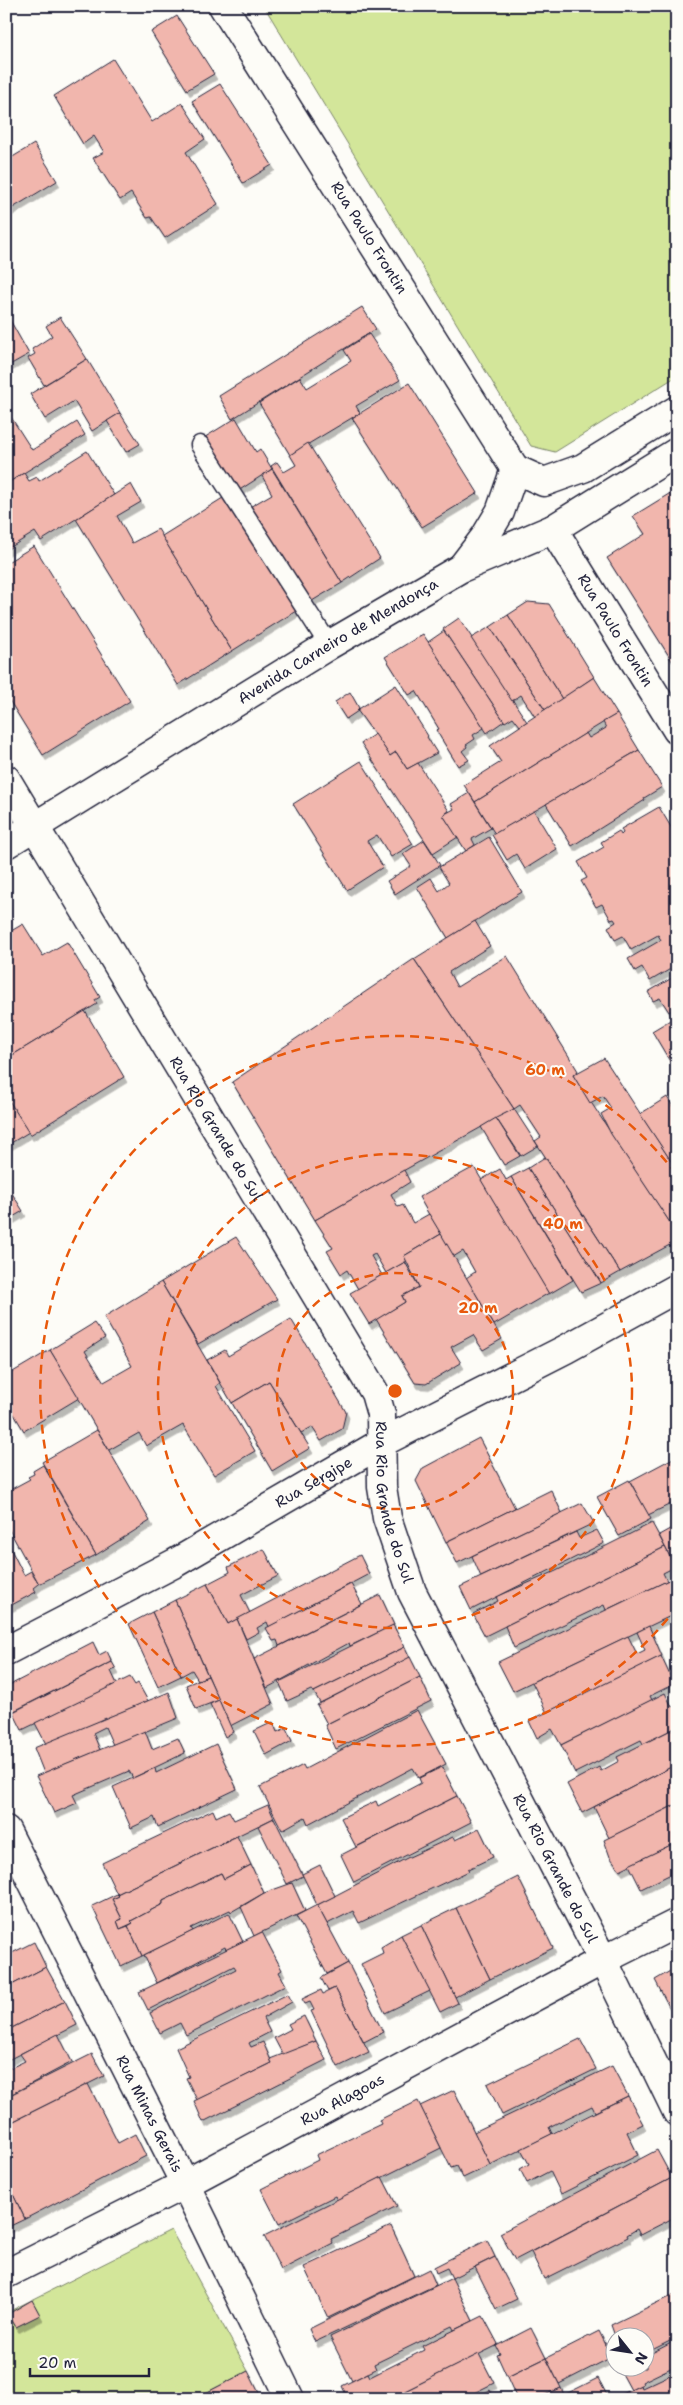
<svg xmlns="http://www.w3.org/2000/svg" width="683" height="2405" viewBox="0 0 683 2405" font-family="'Shantell Sans',sans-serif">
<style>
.green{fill:#d3e69a;stroke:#7a846a}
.building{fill:#f1b6ad;stroke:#22223b;filter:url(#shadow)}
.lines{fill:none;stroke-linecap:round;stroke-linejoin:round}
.lane-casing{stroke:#22223b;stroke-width:21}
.street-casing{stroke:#22223b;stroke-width:31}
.secondary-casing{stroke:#22223b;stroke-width:31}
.lane{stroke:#fdfcf7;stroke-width:18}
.street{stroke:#fdfcf7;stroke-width:28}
.secondary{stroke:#fdfcf7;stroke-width:28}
.ring{fill:none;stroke:#e8590c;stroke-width:2.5;stroke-dasharray:9 6}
.labels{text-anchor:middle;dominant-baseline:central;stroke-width:4;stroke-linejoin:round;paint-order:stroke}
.street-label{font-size:15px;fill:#22223b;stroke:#fdfcf7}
.centre{fill:#e8590c;stroke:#fdfcf7;stroke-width:2.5}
.ring-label{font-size:15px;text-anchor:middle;font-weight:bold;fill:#e8590c;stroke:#fdfcf7;stroke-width:4;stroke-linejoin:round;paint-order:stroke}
</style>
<defs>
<filter id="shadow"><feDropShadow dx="3" dy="5.5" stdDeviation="0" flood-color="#0004"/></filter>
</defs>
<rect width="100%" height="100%" fill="#fdfcf7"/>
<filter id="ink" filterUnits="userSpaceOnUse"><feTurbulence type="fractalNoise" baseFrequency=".02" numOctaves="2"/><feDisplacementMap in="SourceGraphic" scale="10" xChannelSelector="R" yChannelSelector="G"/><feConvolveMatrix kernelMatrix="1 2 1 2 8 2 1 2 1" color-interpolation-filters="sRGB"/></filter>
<g filter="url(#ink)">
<!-- green -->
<g class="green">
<polygon points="264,6 677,6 677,376 555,452 531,446"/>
<polygon points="171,2230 248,2371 194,2399 6,2399 6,2313"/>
</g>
<!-- building -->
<g class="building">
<polygon points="177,16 214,74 187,90 151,32"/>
<polygon points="113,59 152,122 182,103 205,139 186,152 218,204 165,238 151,217 147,218 131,193 120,200 93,158 104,152 94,136 83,144 54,96"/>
<polygon points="220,84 272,165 243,183 192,101"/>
<polygon points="34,144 57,181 6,212 6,161"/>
<polygon points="362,307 376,329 232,419 219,396"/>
<polygon points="6,313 29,354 6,367"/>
<polygon points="60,317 87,359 44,385 28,358 35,354 32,349 52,336 46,326"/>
<polygon points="369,334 400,380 356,406 360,413 290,455 259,403 300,377 307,388 351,361 344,350"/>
<polygon points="87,359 120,413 92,431 74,401 45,419 30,394"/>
<polygon points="409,383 478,493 422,527 352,418"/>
<polygon points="120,413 140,444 126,452 107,421"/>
<polygon points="9,414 32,450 77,422 85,435 6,484 6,416"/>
<polygon points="236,418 256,452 260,449 272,469 235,493 202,439"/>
<polygon points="308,443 380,558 342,583 271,466 277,462 284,472 296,465 290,455"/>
<polygon points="87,451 114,495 41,541 35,532 6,550 6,484 24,473 29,481 37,477 39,481"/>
<polygon points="272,469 342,583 307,604 248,508 272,494 262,476"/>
<polygon points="131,484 141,502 117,516 132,543 158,529 232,651 178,685 76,519"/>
<polygon points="677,489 677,662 674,664 607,558 645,534 633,516"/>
<polygon points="226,496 296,611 232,651 162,536"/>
<polygon points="34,546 130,701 43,755 6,695 6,563"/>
<polygon points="528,602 549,604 594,677 562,699 508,615"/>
<polygon points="508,615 562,699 545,710 490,627"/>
<polygon points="459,618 527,722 520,726 513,717 505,722 504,721 444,631 443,629"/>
<polygon points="490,627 545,710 535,717 521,695 512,701 471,638"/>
<polygon points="444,631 504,721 487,733 428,642"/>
<polygon points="423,634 484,728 473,735 475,739 466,745 467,747 462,751 469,760 458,766 436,730 439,729 416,691 409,695 385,657"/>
<polygon points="594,677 617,714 475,802 464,785 501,762 490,746"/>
<polygon points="396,685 428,736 427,737 437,753 407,769 396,752 390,756 357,710"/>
<polygon points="350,692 359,708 357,710 358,711 346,719 335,702"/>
<polygon points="617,714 639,750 495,834 475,802 586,733 589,738 606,728 603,722"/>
<polygon points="375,734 390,756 396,752 407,769 418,763 449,811 443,815 458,837 433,853 361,743"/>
<polygon points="639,750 662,787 644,798 645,800 572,846 546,804"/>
<polygon points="361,761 413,844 391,857 377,835 367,841 383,867 347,890 293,804"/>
<polygon points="469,793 491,828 472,839 475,845 466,851 443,815 454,809 451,804"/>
<polygon points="659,807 677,837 677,925 674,926 677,929 677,971 674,967 650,981 642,967 635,971 628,959 661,940 658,935 631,950 623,936 615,940 608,927 616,922 614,919 611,920 602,904 596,907 581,881 587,878 578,862 604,847 601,842 619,831 621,835 623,833 621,829"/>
<polygon points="534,811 557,849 525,869 516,854 507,860 492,835"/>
<polygon points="489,837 522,892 448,938 417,887 431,878 439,891 449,883 439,867"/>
<polygon points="424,840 440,865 395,894 387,881 411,866 403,854"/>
<polygon points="475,921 490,946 449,972 457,987 507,956 578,1071 573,1075 677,1233 677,1241 620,1272 535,1141 541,1137 520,1105 514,1109 414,959"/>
<polygon points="23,924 43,956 67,942 100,997 95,1000 97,1004 6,1059 6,934"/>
<polygon points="414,959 514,1109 315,1220 232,1082"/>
<polygon points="677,975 677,1007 669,1012 660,998 653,1001 648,992"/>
<polygon points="85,1011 124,1077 30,1135 6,1096 6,1059"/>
<polygon points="677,1016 677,1073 652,1031"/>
<polygon points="604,1058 677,1170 677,1233 611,1134 601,1114 611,1108 603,1096 590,1103 573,1075"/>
<polygon points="6,1096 29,1132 6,1146"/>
<polygon points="667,1097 677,1113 677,1170 640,1114"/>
<polygon points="514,1109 538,1146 521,1156 496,1118"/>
<polygon points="496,1118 520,1156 504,1165 481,1127"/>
<polygon points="545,1157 620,1272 601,1283 528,1168"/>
<polygon points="474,1167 549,1293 494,1325 466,1278 475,1272 463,1251 453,1257 419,1197"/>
<polygon points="528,1168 600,1281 601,1283 581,1292 511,1177"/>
<polygon points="500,1169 506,1180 511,1177 573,1280 549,1294 481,1180"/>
<polygon points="404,1170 410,1182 391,1194 398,1207 403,1205 413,1223 429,1214 441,1234 404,1256 407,1261 386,1273 375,1254 371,1256 382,1275 358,1289 347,1270 341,1274 327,1251 333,1248 315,1220"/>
<polygon points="10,1190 23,1211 6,1221 6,1191"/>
<polygon points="441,1234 502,1339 483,1350 473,1335 451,1347 461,1363 426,1384 415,1383 376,1319 405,1302 402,1296 419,1287 404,1256"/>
<polygon points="236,1237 277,1299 198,1344 161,1282"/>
<polygon points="405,1262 419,1287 402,1296 405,1302 369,1324 350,1293"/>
<polygon points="161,1282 220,1383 216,1386 255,1451 214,1475 183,1425 146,1446 139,1433 109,1450 50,1350 94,1323 105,1338 85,1351 104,1382 132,1366 104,1317"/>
<polygon points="291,1319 346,1412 342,1429 321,1441 312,1427 301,1433 269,1381 232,1403 207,1360 225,1350 228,1356"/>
<polygon points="50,1350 79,1398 24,1431 6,1401 6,1376"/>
<polygon points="269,1381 310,1448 272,1471 232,1403"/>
<polygon points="97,1430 150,1521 96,1555 42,1462"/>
<polygon points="479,1438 515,1508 446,1542 416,1481 423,1468"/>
<polygon points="677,1456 677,1501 648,1515 630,1481"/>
<polygon points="43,1465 96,1555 39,1584 6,1524 6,1492 30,1479 28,1477 34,1474 33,1471"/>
<polygon points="629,1480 651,1519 619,1536 597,1497"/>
<polygon points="551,1490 562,1513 457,1563 446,1542"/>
<polygon points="582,1503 594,1523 481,1577 472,1556"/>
<polygon points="677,1509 677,1524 670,1513"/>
<polygon points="652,1523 665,1547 485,1636 473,1614 498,1601 496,1597 556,1571"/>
<polygon points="677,1525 677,1571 659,1535"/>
<polygon points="597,1530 604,1543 471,1610 460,1587 576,1532 579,1538"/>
<polygon points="6,1540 24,1575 31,1571 39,1584 34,1588 36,1592 6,1608"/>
<polygon points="665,1547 675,1567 663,1573 667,1581 606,1610 604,1605 514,1648 505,1626"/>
<polygon points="264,1549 278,1576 241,1595 250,1613 228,1624 207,1584 230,1572 228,1567"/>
<polygon points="360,1555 369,1574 269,1627 267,1622 257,1628 259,1632 246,1639 237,1619"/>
<polygon points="677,1576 677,1613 513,1691 498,1662"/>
<polygon points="207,1584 228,1624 237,1619 273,1704 230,1726 175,1600"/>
<polygon points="351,1584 362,1604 279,1646 277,1640 273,1641 266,1628"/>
<polygon points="380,1595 394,1625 350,1646 349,1643 267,1688 254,1659"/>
<polygon points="175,1600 208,1676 198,1680 192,1670 181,1676 152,1612"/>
<polygon points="152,1612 181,1676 158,1687 129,1624"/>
<polygon points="393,1625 405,1647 314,1692 311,1690 287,1701 279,1682"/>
<polygon points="649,1626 662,1656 547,1713 532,1682 628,1636 637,1654 645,1650 637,1632"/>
<polygon points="93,1642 99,1655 107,1651 112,1662 6,1715 6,1687"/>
<polygon points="405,1647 410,1658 320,1703 314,1692"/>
<polygon points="661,1656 674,1684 650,1696 652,1700 561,1745 552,1729 537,1738 529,1721"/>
<polygon points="410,1657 420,1677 327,1724 317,1705"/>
<polygon points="112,1662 116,1669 111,1671 117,1684 22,1730 13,1712"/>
<polygon points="208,1676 219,1700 196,1709 186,1685"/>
<polygon points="130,1677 135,1685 138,1683 148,1701 46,1744 35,1723"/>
<polygon points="420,1677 431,1701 336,1749 325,1725"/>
<polygon points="169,1692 178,1718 113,1745 105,1727 93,1733 100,1750 44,1773 34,1748"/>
<polygon points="665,1693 672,1707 677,1704 677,1727 643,1744 641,1740 575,1773 561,1745"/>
<polygon points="219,1700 233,1732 225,1737 210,1704"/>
<polygon points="417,1710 446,1764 419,1778 413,1768 308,1824 305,1817 282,1830 260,1787 303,1765 305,1769"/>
<polygon points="273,1722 277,1732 286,1728 292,1741 266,1755 254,1731"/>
<polygon points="677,1727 677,1764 582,1813 567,1784 599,1767 601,1771 619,1761 617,1757"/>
<polygon points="145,1731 152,1749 178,1738 185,1753 133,1778 129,1771 73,1795 77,1803 54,1813 36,1776"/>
<polygon points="216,1744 237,1789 158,1827 154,1817 131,1828 113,1787 155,1768 156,1773"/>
<polygon points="677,1764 677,1804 609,1838 594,1807"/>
<polygon points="442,1767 457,1796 356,1847 341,1818 376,1801 378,1806 421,1783 419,1778"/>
<polygon points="457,1796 471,1822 354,1882 341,1855"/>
<polygon points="677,1804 677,1842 620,1870 610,1857 604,1840"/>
<polygon points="268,1805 274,1818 117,1894 102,1863 213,1810 216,1817 229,1811 234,1820"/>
<polygon points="274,1818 303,1876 287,1884 258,1826"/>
<polygon points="479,1828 493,1857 468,1869 469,1871 359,1923 353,1911 327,1924 317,1905 407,1858 453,1837 455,1840"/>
<polygon points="237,1836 251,1865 224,1879 221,1873 163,1901 163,1904 131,1921 133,1923 120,1929 117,1921 122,1919 112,1899 119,1896 117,1894"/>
<polygon points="677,1842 677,1871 641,1889 629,1865"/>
<polygon points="251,1865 264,1893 231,1912 230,1910 191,1928 193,1931 142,1956 128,1926 133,1923 131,1921 163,1904 163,1901 221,1873 224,1879"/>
<polygon points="320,1865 335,1896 317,1905 302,1874"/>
<polygon points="518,1877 553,1948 490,1979 456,1908"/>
<polygon points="292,1883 305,1911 254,1936 241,1907 264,1893"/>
<polygon points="117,1894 119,1896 112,1899 122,1919 117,1921 120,1929 128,1926 142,1956 121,1966 92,1906"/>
<polygon points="317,1905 348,1963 327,1974 296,1916"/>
<polygon points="456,1908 490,1979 455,1997 421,1925"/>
<polygon points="229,1913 243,1942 226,1950 225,1947 157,1983 144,1955"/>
<polygon points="421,1925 458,2003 440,2012 401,1935"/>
<polygon points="262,1932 282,1970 279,1972 286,1985 186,2035 180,2023 160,2033 150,2013 236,1969 234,1966 148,2010 139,1992"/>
<polygon points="401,1935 430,1991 385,2013 361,1964 383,1953 381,1947"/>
<polygon points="34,1942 46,1967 6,1988 6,1956"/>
<polygon points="348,1963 383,2032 364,2042 335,1988 328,1991 321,1978"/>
<polygon points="46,1967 65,2001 6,2031 6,1988"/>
<polygon points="677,1967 677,2022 655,1980"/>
<polygon points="335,1988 369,2052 338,2067 311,2011 314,2010 310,2002 305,2004 302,1999 321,1990 323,1994"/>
<polygon points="288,1994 292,2002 263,2018 270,2032 249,2043 251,2047 263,2042 272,2063 197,2100 186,2078 189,2077 176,2048"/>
<polygon points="65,2001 77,2025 6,2061 6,2031"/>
<polygon points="304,2016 316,2041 283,2055 274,2038 291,2029 288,2024"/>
<polygon points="58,2034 72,2062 6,2097 6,2070 25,2061 20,2054"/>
<polygon points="580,2039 596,2069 502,2115 487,2084"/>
<polygon points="316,2041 326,2060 203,2122 194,2101 272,2063 270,2059"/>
<polygon points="92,2054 104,2076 6,2125 6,2097"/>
<polygon points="612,2066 628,2096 595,2112 592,2106 549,2127 552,2134 490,2165 474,2132"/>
<polygon points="88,2084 118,2143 135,2134 146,2156 25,2219 6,2180 6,2155 10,2153 6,2146 6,2125"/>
<polygon points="454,2090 490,2165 463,2178 457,2166 451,2168 420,2106"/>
<polygon points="628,2096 643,2124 627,2132 638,2155 561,2194 550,2171 527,2183 520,2169 529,2164 521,2149"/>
<polygon points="418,2101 441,2148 337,2200 335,2196 279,2224 261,2189 318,2160 316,2155 381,2124 379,2120"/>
<polygon points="657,2150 672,2178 515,2260 500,2233"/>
<polygon points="382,2177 397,2206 331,2239 333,2243 281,2270 264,2236"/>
<polygon points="672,2178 677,2187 677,2216 640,2235 637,2229 627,2235 628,2237 544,2279 531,2252"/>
<polygon points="6,2180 25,2219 6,2228"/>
<polygon points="391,2226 414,2276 328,2318 304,2267"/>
<polygon points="487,2240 495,2257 452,2278 447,2268 436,2273 434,2267"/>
<polygon points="495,2257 517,2299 496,2309 475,2267"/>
<polygon points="429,2269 436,2285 315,2342 309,2329"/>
<polygon points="452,2278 473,2321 454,2330 452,2326 374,2364 376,2369 352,2381 330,2337"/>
<polygon points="677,2293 677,2335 673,2337 674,2339 646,2353 646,2338 616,2339 611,2325"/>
<polygon points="32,2300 40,2315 16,2327 8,2314"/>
<polygon points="483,2316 498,2344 496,2346 389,2399 348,2399 342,2386 368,2373 370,2377 424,2350 422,2346"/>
<polygon points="531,2328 546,2358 507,2377 497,2355 500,2354 496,2346"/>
<polygon points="599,2331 612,2357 559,2384 546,2358"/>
<polygon points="677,2340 677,2365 642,2382 643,2384 631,2390 619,2368 646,2368 646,2356"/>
<polygon points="479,2354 494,2383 462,2399 389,2399"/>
<polygon points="546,2358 561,2388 536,2399 517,2399 507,2377"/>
<polygon points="677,2365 677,2399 612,2399 641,2385 642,2388 674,2373 672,2367"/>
<polygon points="248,2371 262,2399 196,2398 198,2397"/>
<polygon points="598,2378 609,2399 566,2399 564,2395"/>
<polygon points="561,2388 566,2399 536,2399"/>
<polygon points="490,2390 494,2399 472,2399"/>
</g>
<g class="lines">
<!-- lane casing -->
<g class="lane-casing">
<polyline id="lane" points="200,445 329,645"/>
</g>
<!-- street casing -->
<g class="street-casing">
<g id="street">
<path id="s1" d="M553,529L677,730"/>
<path id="s2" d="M6,1651L175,1563L383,1442L566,1349L677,1288"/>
<path id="s3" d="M6,1830L185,2184L290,2399"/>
</g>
</g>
<!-- secondary casing -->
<g class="secondary-casing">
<g id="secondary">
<path id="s4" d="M223,6L515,469"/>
<polyline points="515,469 544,482 583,468 677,410"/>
<polyline points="462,567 485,537 500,512 515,469"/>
<path id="s5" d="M6,779L375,1393L381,1414L382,1487L387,1518L412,1592L603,1960L677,2112"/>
<path id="s6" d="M6,844L329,645L461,568L553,529L677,452"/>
<path id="s7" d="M6,2274L185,2184L603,1960L677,1923"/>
</g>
</g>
<!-- lane -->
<use href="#lane" class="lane"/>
<!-- street -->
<use href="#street" class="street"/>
<!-- secondary -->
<use href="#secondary" class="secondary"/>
</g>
</g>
<!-- distance rings -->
<g class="ring">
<circle cx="395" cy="1391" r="118"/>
<circle cx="395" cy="1391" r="237"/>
<path d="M677 1607A355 355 0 1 1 677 1175"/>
</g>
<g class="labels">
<!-- street labels -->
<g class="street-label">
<text stroke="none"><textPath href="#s4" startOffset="274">Rua Paulo Frontin</textPath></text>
<text stroke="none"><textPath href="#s1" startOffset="119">Rua Paulo Frontin</textPath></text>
<text stroke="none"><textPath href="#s6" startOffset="389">Avenida Carneiro de Mendonça</textPath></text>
<text stroke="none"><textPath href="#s5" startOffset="408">Rua Rio Grande do Sul</textPath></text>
<text stroke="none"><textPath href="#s2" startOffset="351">Rua Sergipe</textPath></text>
<text stroke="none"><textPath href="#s5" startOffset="828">Rua Rio Grande do Sul</textPath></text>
<text stroke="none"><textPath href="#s5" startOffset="1232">Rua Rio Grande do Sul</textPath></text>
<text stroke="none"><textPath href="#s7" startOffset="379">Rua Alagoas</textPath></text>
<text stroke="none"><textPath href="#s3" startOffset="318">Rua Minas Gerais</textPath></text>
</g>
</g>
<circle cx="395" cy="1391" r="8" class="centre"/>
<g class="ring-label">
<text x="545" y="1075">60 m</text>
<text x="563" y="1229">40 m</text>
<text x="478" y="1313">20 m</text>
</g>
<!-- margin -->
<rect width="683" height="2405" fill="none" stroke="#fdfcf7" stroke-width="25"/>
<rect x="12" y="12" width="658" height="2380" fill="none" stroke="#22223b" stroke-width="2" filter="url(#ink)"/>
<!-- north arrow -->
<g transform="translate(630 2352) rotate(120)"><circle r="24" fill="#fdfcf7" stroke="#a5a5ac"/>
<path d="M0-4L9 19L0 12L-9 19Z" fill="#22223b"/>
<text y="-8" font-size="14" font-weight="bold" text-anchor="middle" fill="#22223b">N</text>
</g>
<!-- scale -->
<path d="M30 2368v8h119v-8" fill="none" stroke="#22223b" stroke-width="2.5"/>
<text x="38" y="2368" font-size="15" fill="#22223b" stroke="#fdfcf7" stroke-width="4" paint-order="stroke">20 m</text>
</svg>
